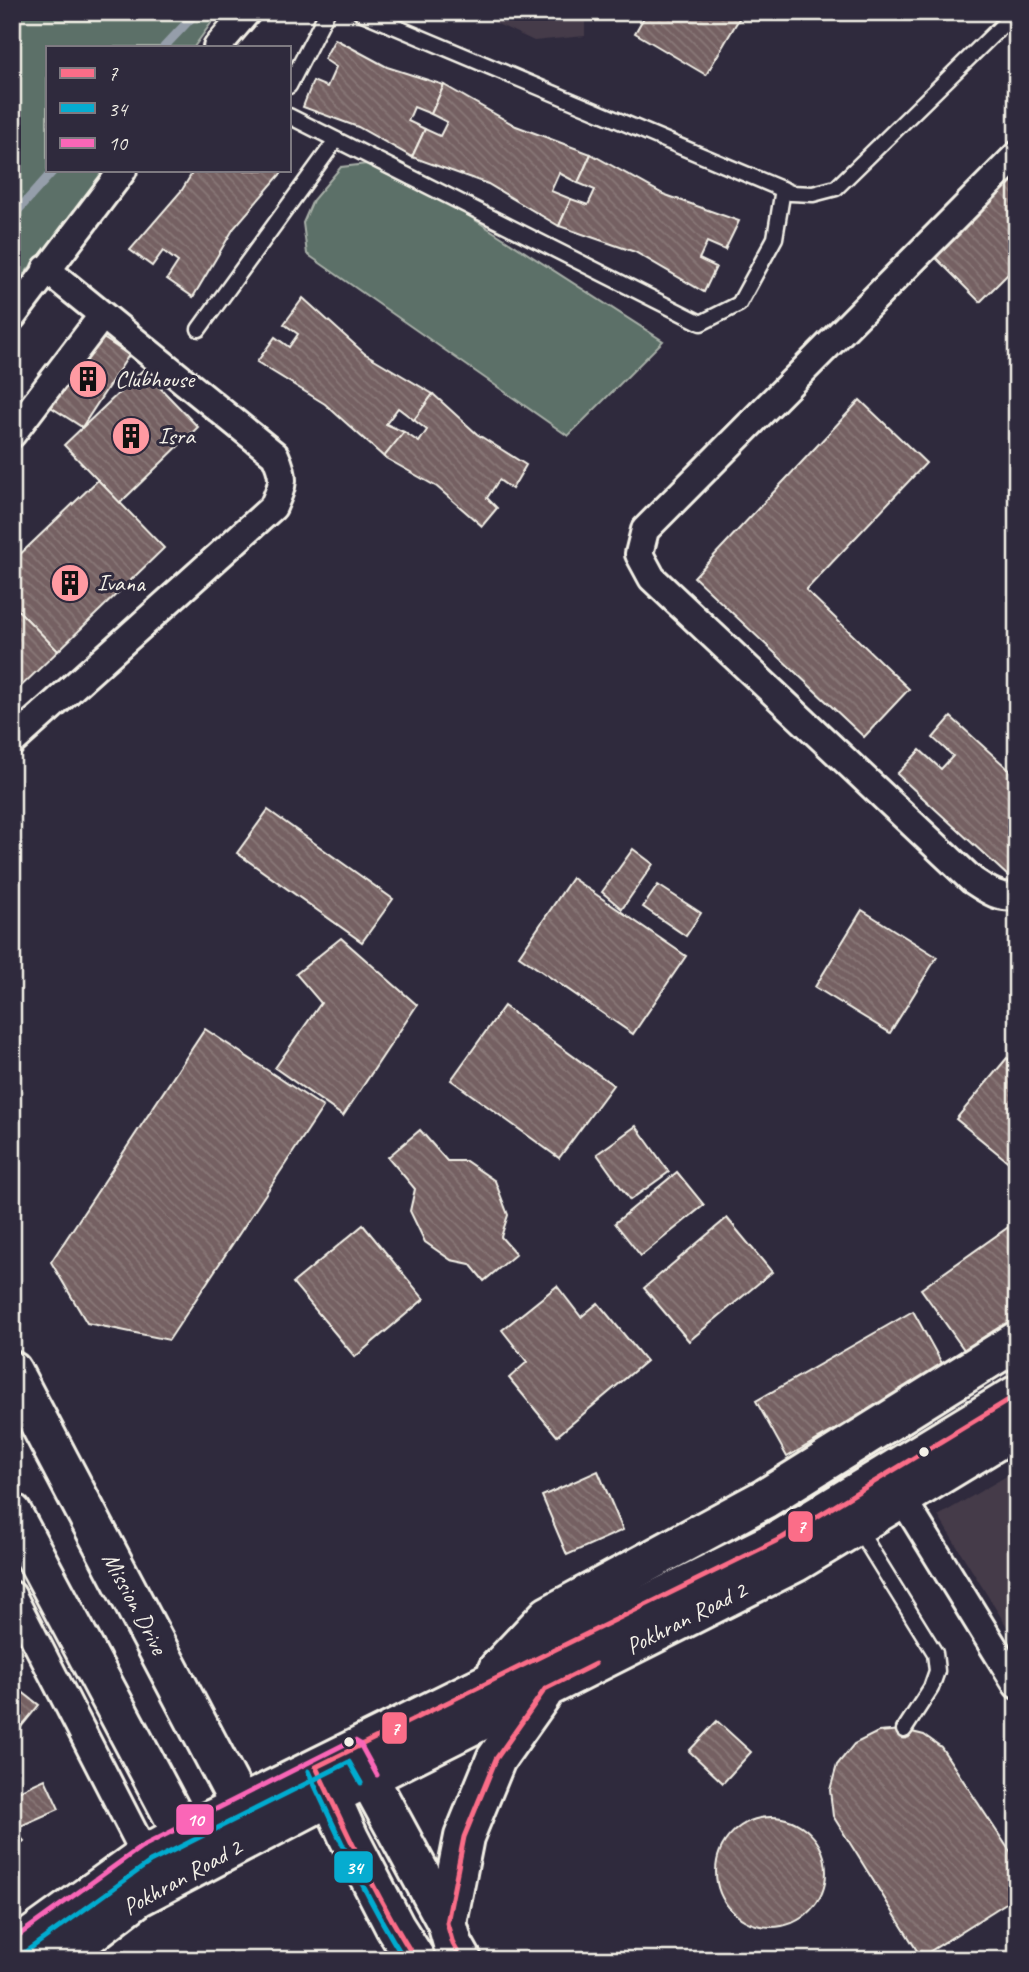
<svg xmlns="http://www.w3.org/2000/svg" width="1029" height="1972" viewBox="0 0 1029 1972" font-family="Caveat,sans-serif">
<style>
.built{fill:#443a48}
.green{fill:#5c6f67;stroke:#a8b0a8;stroke-width:2}
.lines{fill:none;stroke-linecap:round;stroke-linejoin:round}
.stream{stroke:#959eaa;stroke-width:9}
.building{fill:url(#building-back-hatch);stroke:#f4f1e8;stroke-width:2}
.lane-casing{stroke:#f4f1e8;stroke-width:19}
.street-casing{stroke:#f4f1e8;stroke-width:32}
.secondary-casing{stroke:#f4f1e8;stroke-width:44}
.lane{stroke:#2f2a3d;stroke-width:14}
.street{stroke:#2f2a3d;stroke-width:26}
.secondary{stroke:#2f2a3d;stroke-width:38}
.bus-1-casing{stroke:#2f2a3d;stroke-width:10}
.bus-2-casing{stroke:#2f2a3d;stroke-width:10}
.bus-3-casing{stroke:#2f2a3d;stroke-width:10}
.bus-1{stroke:#fb6d88;stroke-width:5}
.bus-2{stroke:#06acd0;stroke-width:5}
.bus-3{stroke:#fa66b7;stroke-width:5}
.bus-dot{fill:#f4f1e8;stroke:#2f2a3d;stroke-width:2.5}
.labels{text-anchor:middle;dominant-baseline:central;stroke-width:6;stroke-linejoin:round;paint-order:stroke}
.poi-label{font-size:24px;fill:#f4f1e8;stroke:#2f2a3d;text-anchor:start}
.street-label{font-size:24px;fill:#f4f1e8;stroke:#2f2a3d}
.line-badge{stroke:#2f2a3d;stroke-width:2.5}
.badge-label{font-size:19px;text-anchor:middle;font-weight:bold;fill:#fff}
</style>
<defs>
<pattern id="building-back-hatch" width="6" height="6" patternUnits="userSpaceOnUse" patternTransform="scale(1.75)"><rect width="6" height="6" fill="#756162"/><path d="M-1 5l2 2M0 0l6 6M5-1l2 2" fill="none" stroke="#897878"/></pattern>
</defs>
<rect width="100%" height="100%" fill="#2f2a3d"/>
<filter id="ink" filterUnits="userSpaceOnUse"><feTurbulence type="fractalNoise" baseFrequency=".0143" numOctaves="2"/><feDisplacementMap in="SourceGraphic" scale="14" xChannelSelector="R" yChannelSelector="G"/><feConvolveMatrix kernelMatrix="1 2 1 2 8 2 1 2 1" color-interpolation-filters="sRGB"/></filter>
<g filter="url(#ink)">
<!-- built -->
<g class="built">
<polygon points="472,12 585,12 585,36 534,41"/>
<polygon points="1017,1470 1017,1643 938,1516"/>
</g>
<!-- green -->
<g class="green">
<polygon points="12,12 219,12 194,47 47,47 47,170 108,170 80,209 12,288"/>
<polygon points="367,164 396,169 663,341 568,436 307,254 303,223 313,200 341,167"/>
</g>
<g class="lines">
<!-- stream -->
<g class="stream">
<polyline points="164,47 197,12"/>
<polyline points="12,217 54,170"/>
</g>
</g>
<!-- building -->
<g class="building">
<polygon points="647,12 743,12 706,75 635,33"/>
<polygon points="335,39 387,67 444,85 431,114 414,107 408,121 425,129 412,157 358,127 303,107 313,81 327,87 336,67 324,59"/>
<polygon points="444,85 516,126 591,154 578,183 559,173 551,191 571,199 559,226 488,184 412,157 425,129 440,136 447,122 431,114"/>
<polygon points="591,154 663,194 739,221 725,250 707,242 699,259 716,267 704,292 635,252 559,226 571,199 588,205 595,190 578,183"/>
<polygon points="1017,166 1017,265 980,302 930,252"/>
<polygon points="194,170 284,170 234,228 193,297 167,279 178,262 163,251 152,266 130,250 182,190"/>
<polygon points="303,298 364,353 433,394 414,420 398,408 386,424 404,432 384,457 325,404 257,362 275,337 289,347 298,334 284,324"/>
<polygon points="94,332 129,355 82,427 46,404"/>
<polygon points="143,370 198,427 120,503 64,445"/>
<polygon points="433,394 477,434 526,465 512,489 499,480 487,498 497,508 482,526 437,487 384,457 404,432 419,442 427,430 414,420"/>
<polygon points="860,400 926,463 806,590 909,689 864,737 694,577"/>
<polygon points="98,480 164,548 58,651 12,604 12,562"/>
<polygon points="12,604 58,651 12,695"/>
<polygon points="951,717 1017,777 1017,820 1008,829 1017,837 1017,867 1008,876 897,774 920,750 941,769 953,756 933,738"/>
<polygon points="268,810 393,899 362,942 237,853"/>
<polygon points="633,849 653,864 622,909 602,892"/>
<polygon points="572,878 686,956 633,1034 519,956"/>
<polygon points="658,885 701,913 686,936 643,907"/>
<polygon points="862,910 937,957 890,1033 815,987"/>
<polygon points="341,938 417,1005 343,1116 275,1068 321,1003 296,974"/>
<polygon points="504,1006 613,1085 559,1158 451,1080"/>
<polygon points="205,1029 323,1107 169,1340 87,1323 51,1262"/>
<polygon points="1007,1058 1017,1066 1017,1169 956,1119"/>
<polygon points="636,1126 669,1172 630,1200 597,1154"/>
<polygon points="420,1130 447,1161 466,1161 495,1181 508,1215 501,1237 516,1254 484,1281 470,1264 451,1260 425,1242 410,1211 415,1189 388,1157"/>
<polygon points="677,1172 704,1205 641,1256 615,1223"/>
<polygon points="727,1218 772,1272 689,1341 644,1288"/>
<polygon points="1017,1221 1017,1324 970,1358 921,1289"/>
<polygon points="363,1225 424,1299 355,1357 293,1283"/>
<polygon points="557,1286 581,1317 598,1303 646,1361 557,1436 509,1378 527,1362 502,1330"/>
<polygon points="913,1311 944,1367 787,1457 756,1401"/>
<polygon points="598,1471 623,1530 567,1555 542,1496"/>
<polygon points="12,1684 39,1705 12,1738"/>
<polygon points="717,1721 751,1752 723,1783 689,1751"/>
<polygon points="904,1730 924,1735 941,1747 1017,1862 1017,1896 921,1957 833,1816 830,1790 837,1765 854,1744 878,1732"/>
<polygon points="45,1779 59,1809 16,1828 12,1819 12,1794"/>
<circle cx="771" cy="1872" r="55"/>
<polygon points="12,1828 24,1841 12,1851"/>
</g>
<g class="lines">
<!-- lane casing -->
<g class="lane-casing">
<g id="lane">
<polyline points="360,12 791,193 813,194 836,188 1016,12"/>
<polyline points="289,86 327,12"/>
<polyline points="289,116 701,323 739,304 775,238 783,189"/>
<polyline points="199,329 336,140"/>
<polyline points="857,1527 935,1653 937,1671 931,1688 904,1730"/>
</g>
</g>
<!-- street casing -->
<g class="street-casing">
<g id="street">
<polyline points="217,47 247,12"/>
<path d="M1017,155L645,530L639,554L652,578L972,880C987,890 999,899 1017,896"/>
<polyline points="12,317 123,170"/>
<polyline points="12,434 102,316"/>
<path d="M12,742L273,507C283,484 286,479 275,455L46,269"/>
<polyline points="902,1498 1017,1685"/>
<polyline points="12,1595 152,1868"/>
</g>
</g>
<!-- secondary casing -->
<g class="secondary-casing">
<g id="secondary">
<polyline points="12,1371 252,1828"/>
<polyline points="12,1513 195,1857"/>
<polyline points="498,1669 548,1616 766,1498 1017,1341"/>
<polyline points="357,1757 447,1923 453,1944 462,1960"/>
<polyline points="321,1775 349,1838 395,1927 416,1960"/>
<polyline points="447,1923 464,1837 496,1759 542,1694"/>
<polyline points="12,1951 145,1855 183,1834 782,1538 1017,1395"/>
<polyline points="56,1960 138,1897 331,1796 796,1562 1017,1428"/>
</g>
</g>
<!-- lane -->
<use href="#lane" class="lane"/>
<!-- street -->
<use href="#street" class="street"/>
<!-- secondary -->
<use href="#secondary" class="secondary"/>
<!-- bus-1 casing -->
<g class="bus-1-casing">
<g id="bus-1">
<path d="M416,1960C377,1899 347,1833 316,1767L782,1538L1017,1395"/>
<polyline points="462,1960 453,1944 447,1923 464,1837 496,1759 545,1689 595,1664"/>
</g>
</g>
<!-- bus-2 casing -->
<g class="bus-2-casing">
<g id="bus-2">
<path d="M308,1771C338,1835 367,1900 405,1960"/>
<polyline points="17,1958 150,1862 349,1762 361,1783"/>
</g>
</g>
<!-- bus-3 casing -->
<g class="bus-3-casing">
<polyline id="bus-3" points="12,1940 141,1847 349,1742 355,1741 360,1744 377,1775"/>
</g>
<!-- bus-1 -->
<use href="#bus-1" class="bus-1"/>
<!-- bus-2 -->
<use href="#bus-2" class="bus-2"/>
<!-- bus-3 -->
<use href="#bus-3" class="bus-3"/>
</g>
</g>
<!-- icons -->
<defs>
<g id="building-disc" transform="scale(2.0125)"><circle r="9.5" fill="#ff9aa2" stroke="#2f2a3d"/><path d="M-4-6H4V6H1V3H-1V6H-4ZM-2.5-4.3h1.7v1.8h-1.7ZM.8-4.3h1.7v1.8H.8ZM-2.5-1h1.7V.8h-1.7ZM.8-1h1.7V.8H.8Z" fill="#111"/></g>
</defs>
<g fill-rule="evenodd">
<use href="#building-disc" x="88" y="379"/>
<use href="#building-disc" x="131" y="436"/>
<use href="#building-disc" x="70" y="583"/>
</g>
<!-- markers -->
<g class="bus-dot">
<circle cx="924" cy="1452" r="6"/>
<circle cx="349" cy="1742" r="6"/>
</g>
<g class="labels">
<!-- poi labels -->
<g class="poi-label">
<text x="115" y="379">Clubhouse</text>
<text x="158" y="436">Isra</text>
<text x="97" y="583">Ivana</text>
</g>
<!-- street labels -->
<g class="street-label">
<text transform="translate(135 1603) rotate(62)">Mission Drive</text>
<text transform="translate(686 1618) rotate(-27)">Pokhran Road 2</text>
<text transform="translate(182 1877) rotate(-29)">Pokhran Road 2</text>
</g>
</g>
<g class="line-badge">
<rect x="787" y="1510" width="27" height="33" rx="7" fill="#fb6d88"/>
<rect x="381" y="1711" width="27" height="34" rx="7" fill="#fb6d88"/>
<rect x="175" y="1803" width="40" height="33" rx="7" fill="#fa66b7"/>
<rect x="333" y="1850" width="41" height="34" rx="7" fill="#06acd0"/>
</g>
<g class="badge-label">
<text x="801" y="1533">7</text>
<text x="395" y="1735">7</text>
<text x="195" y="1826">10</text>
<text x="354" y="1874">34</text>
</g>
<!-- margin -->
<rect width="1029" height="1972" fill="none" stroke="#2f2a3d" stroke-width="42"/>
<rect x="21" y="21" width="987" height="1930" fill="none" stroke="#f4f1e8" stroke-width="2.5" filter="url(#ink)"/>
<!-- legend -->
<rect x="46" y="46" width="245" height="126" fill="#2f2a3d" stroke="#7e7a81" stroke-width="2"/>
<rect x="60" y="68" width="35" height="10" fill="#fb6d88" stroke="#7e7a81" stroke-width="2"/>
<text x="108" y="80" font-size="21" fill="#f4f1e8">7</text>
<rect x="60" y="103" width="35" height="10" fill="#06acd0" stroke="#7e7a81" stroke-width="2"/>
<text x="108" y="116" font-size="21" fill="#f4f1e8">34</text>
<rect x="60" y="138" width="35" height="10" fill="#fa66b7" stroke="#7e7a81" stroke-width="2"/>
<text x="108" y="150" font-size="21" fill="#f4f1e8">10</text>
</svg>
